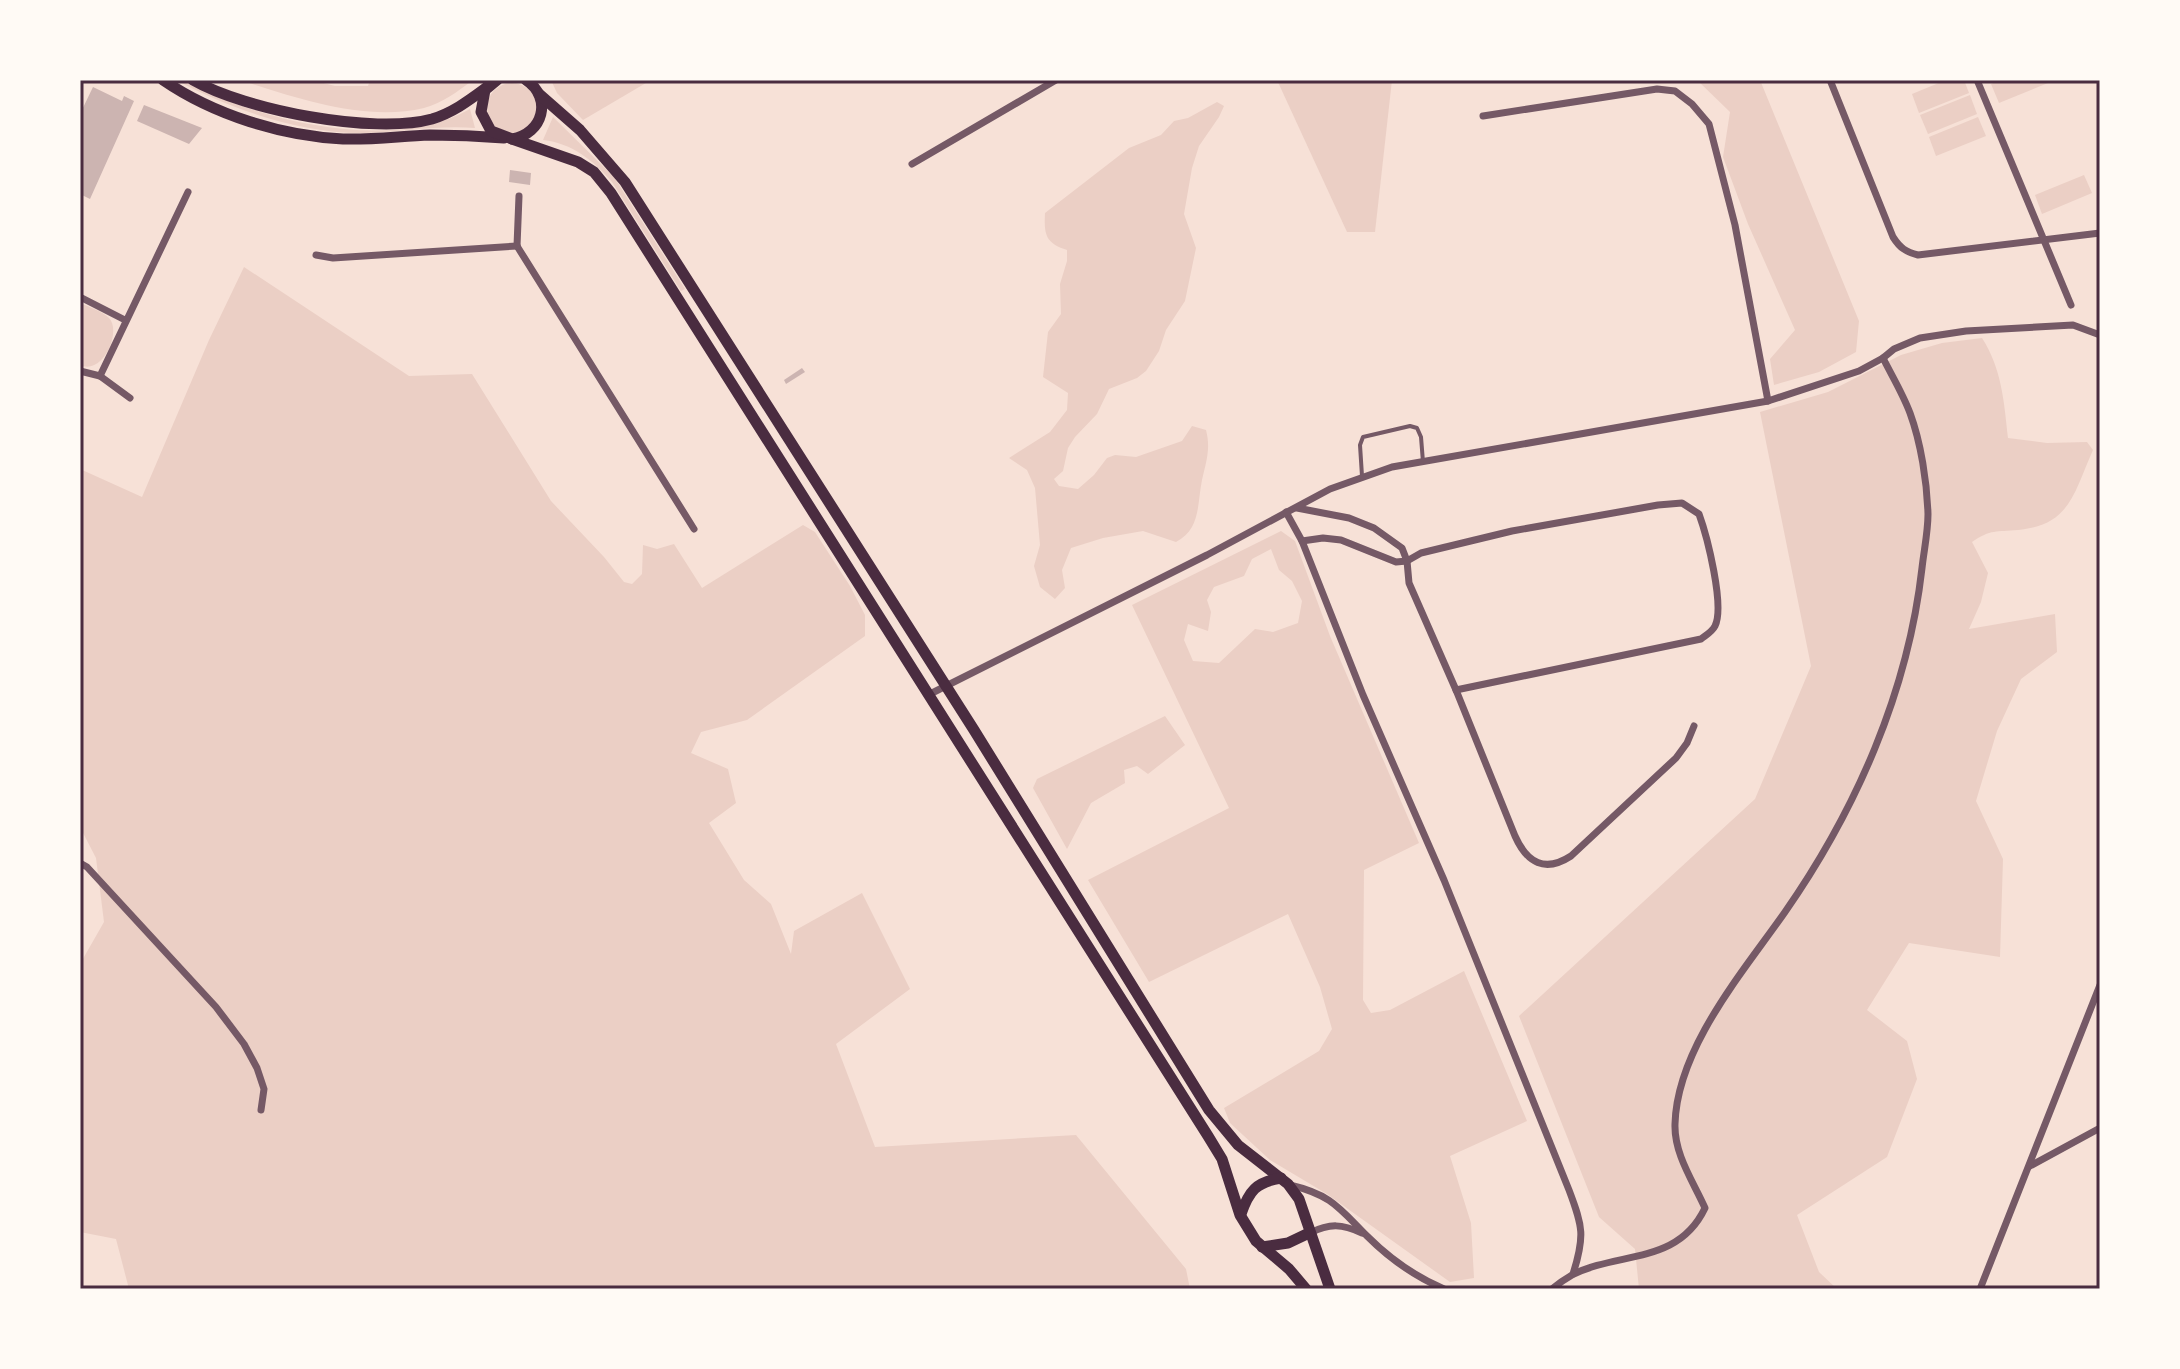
<svg xmlns="http://www.w3.org/2000/svg" width="2180" height="1369" viewBox="0 0 2180 1369" font-family="Barlow,sans-serif">
<style>
.green{fill:#ebcfc5;fill-rule:evenodd}
.building{fill:#ccb4b1}
.lines{fill:none;stroke-linecap:round;stroke-linejoin:round}
.service{stroke:#755966;stroke-width:4}
.minor{stroke:#755966;stroke-width:7}
.primary{stroke:#4a2c40;stroke-width:11}
.neatline{fill:none;stroke:#4a2c40;stroke-width:3}
</style>
<rect width="100%" height="100%" fill="#f7e1d7"/>
<!-- green -->
<g class="green">
<path d="M176,80H183C257,121 392,154 470,109L475,128C438,125 401,132 364,133C302,134 230,109 176,80Z"/>
<path d="M240,80H312L335,86H368L370,80H473C458,91 443,103 424,108C365,122 296,98 240,80Z"/>
<polygon points="551,80 651,80 583,120 557,93"/>
<polygon points="1277,80 1392,80 1375,232 1347,232"/>
<polygon points="1697,80 1760,80 1859,321 1856,352 1819,372 1774,385 1770,359 1795,330 1748,224 1723,157 1730,112"/>
<polygon points="1946,80 1964,80 1969,93 1919,113 1912,94"/>
<polygon points="2001,80 2047,80 2048,83 1999,103 1991,84"/>
<circle cx="512" cy="108" r="25"/>
<polygon points="1970,95 1977,114 1928,134 1920,115"/>
<path d="M1217,102L1224,106L1219,117L1199,146L1192,168L1184,214L1196,248L1185,301L1166,330L1159,351L1146,371L1137,378L1109,389L1097,414L1075,437L1068,448L1063,471L1054,479L1059,486L1078,489L1094,475L1107,458L1115,455L1136,457L1182,441L1192,426L1206,430C1211,449 1206,462 1202,480C1197,504 1201,529 1176,542L1143,531L1103,538L1071,548L1062,570L1065,588L1055,599L1040,587L1034,566L1040,545L1035,488L1027,470L1009,458L1050,432L1067,410L1068,393L1043,377L1048,332L1061,314L1060,284L1067,261V250C1045,243 1044,234 1045,213L1129,148L1161,135L1174,121L1188,118Z"/>
<path d="M553,117L614,177L685,289L681,291L612,182C594,161 572,143 543,140Z"/>
<polygon points="1978,117 1986,136 1936,156 1929,137"/>
<polygon points="2084,175 2092,193 2042,214 2035,195"/>
<polygon points="244,267 409,376 472,374 551,501 604,557 624,582 632,584 642,574 643,545 657,549 674,544 702,588 803,525 815,532 850,586 865,615 865,636 747,720 701,732 691,753 728,769 736,803 709,823 744,880 771,904 791,954 794,931 862,893 910,989 836,1044 875,1147 1076,1135 1186,1269 1190,1289 129,1289 116,1239 80,1232 80,964 104,922 96,858 80,827 80,469 142,497 209,340"/>
<path d="M80,303C89,307 102,311 109,318C122,331 103,376 80,365Z"/>
<path d="M1982,338C2002,369 2004,402 2008,438L2047,443L2087,442L2093,450C2074,492 2071,525 2018,530C1996,532 1991,529 1972,542L1988,573L1981,602L1969,629L2055,614L2057,652L2021,679L1997,731L1976,801L2003,859L2000,957L1909,943L1867,1010L1907,1041L1917,1079L1887,1157L1797,1215L1819,1272L1837,1289H1639L1635,1249L1599,1217L1519,1016L1755,799L1811,666L1760,412L1828,392L1901,355L1942,343Z"/>
<path d="M1281,531L1295,541L1330,636L1419,843L1364,870L1363,1000L1371,1013L1390,1010L1464,971L1527,1121L1450,1156L1471,1223L1474,1278L1450,1282L1327,1194L1270,1160L1230,1123L1224,1108L1319,1051L1332,1029L1320,987L1288,914L1149,982L1088,880L1229,808L1132,605ZM1271,549L1279,570L1292,581L1302,601L1298,623L1273,632L1255,629L1219,663L1193,661L1184,640L1188,624L1208,631L1211,612L1207,600L1214,587L1244,576L1252,559Z"/>
<polygon points="1165,716 1185,745 1148,774 1137,766 1124,770 1125,783 1091,803 1067,849 1033,788 1037,779"/>
</g>
<!-- building -->
<g class="building">
<polygon points="93,87 122,101 124,96 134,101 90,199 80,194 80,114"/>
<polygon points="144,105 202,128 189,144 137,121"/>
<polygon points="510,170 531,173 530,185 509,182"/>
<polygon points="802,368 805,372 786,384 784,380"/>
</g>
<g class="lines">
<!-- service -->
<polyline class="service" points="1362,476 1360,445 1363,437 1410,426 1417,428 1421,437 1423,462"/>
<!-- minor -->
<g class="minor">
<path d="M1830,80L1893,237C1900,248 1906,252 1918,255L2100,233"/>
<polyline points="1977,80 2071,305"/>
<polyline points="1483,116 1657,89 1675,91 1692,104 1709,124 1735,225 1768,401"/>
<polyline points="912,164 1056,80"/>
<polyline points="517,246 694,529"/>
<polyline points="517,246 519,196"/>
<polyline points="316,255 333,258 517,246"/>
<polyline points="80,297 125,320"/>
<polyline points="80,371 100,376 130,398"/>
<polyline points="100,376 188,192"/>
<path d="M1297,508L1349,518L1374,528L1402,548L1407,561L1409,583L1456,690L1515,836C1527,863 1545,873 1571,856L1676,758L1687,743L1694,726"/>
<path d="M1286,512L1302,541L1363,695L1444,880L1569,1190C1583,1227 1585,1236 1573,1274"/>
<path d="M1302,541L1323,538L1341,540L1396,562L1407,561L1421,553L1512,531L1658,505L1682,503L1699,514C1707,536 1725,606 1715,626C1712,632 1706,635 1701,639L1456,690"/>
<polyline points="930,694 1207,555 1330,489 1392,467 1768,401 1859,371 1883,358 1894,349 1920,338 1966,331 2073,325 2100,335"/>
<polyline points="80,863 87,867 216,1007 244,1044 257,1068 264,1089 261,1110"/>
<polyline points="2030,1166 2100,1128"/>
<path d="M1290,1185C1332,1195 1339,1208 1367,1236C1388,1257 1416,1277 1444,1289"/>
<path d="M1310,1233C1330,1223 1342,1224 1362,1233"/>
<path d="M1552,1289C1558,1284 1565,1279 1572,1275C1619,1251 1678,1265 1705,1208C1693,1181 1674,1154 1675,1124C1677,1048 1743,972 1785,912C1856,810 1908,692 1922,568C1924,550 1928,532 1928,514C1927,482 1921,443 1910,413C1903,394 1892,376 1883,358"/>
<polyline points="1980,1289 2100,985"/>
</g>
<!-- primary -->
<g class="primary">
<path d="M163,80C214,115 282,136 343,139C373,140 401,136 430,135C455,135 479,136 504,138"/>
<path d="M193,80C245,110 374,135 432,119C455,112 472,98 490,85"/>
<path d="M497,80L485,90L481,112L491,131L512,139C543,134 553,98 526,80"/>
<polyline points="539,94 580,130 625,182 974,730 1209,1110 1238,1145 1288,1184 1299,1199 1330,1289"/>
<polyline points="512,139 578,162 594,172 611,193 1208,1136 1222,1159 1240,1215 1256,1241 1289,1269 1306,1289"/>
<path d="M1241,1214C1249,1191 1256,1182 1281,1178"/>
<polyline points="1262,1247 1288,1243 1309,1233"/>
</g>
</g>
<!-- border -->
<rect width="2180" height="1369" fill="none" stroke="#fffaf5" stroke-width="164"/>
<rect x="82" y="82" width="2016" height="1205" class="neatline"/>
</svg>
